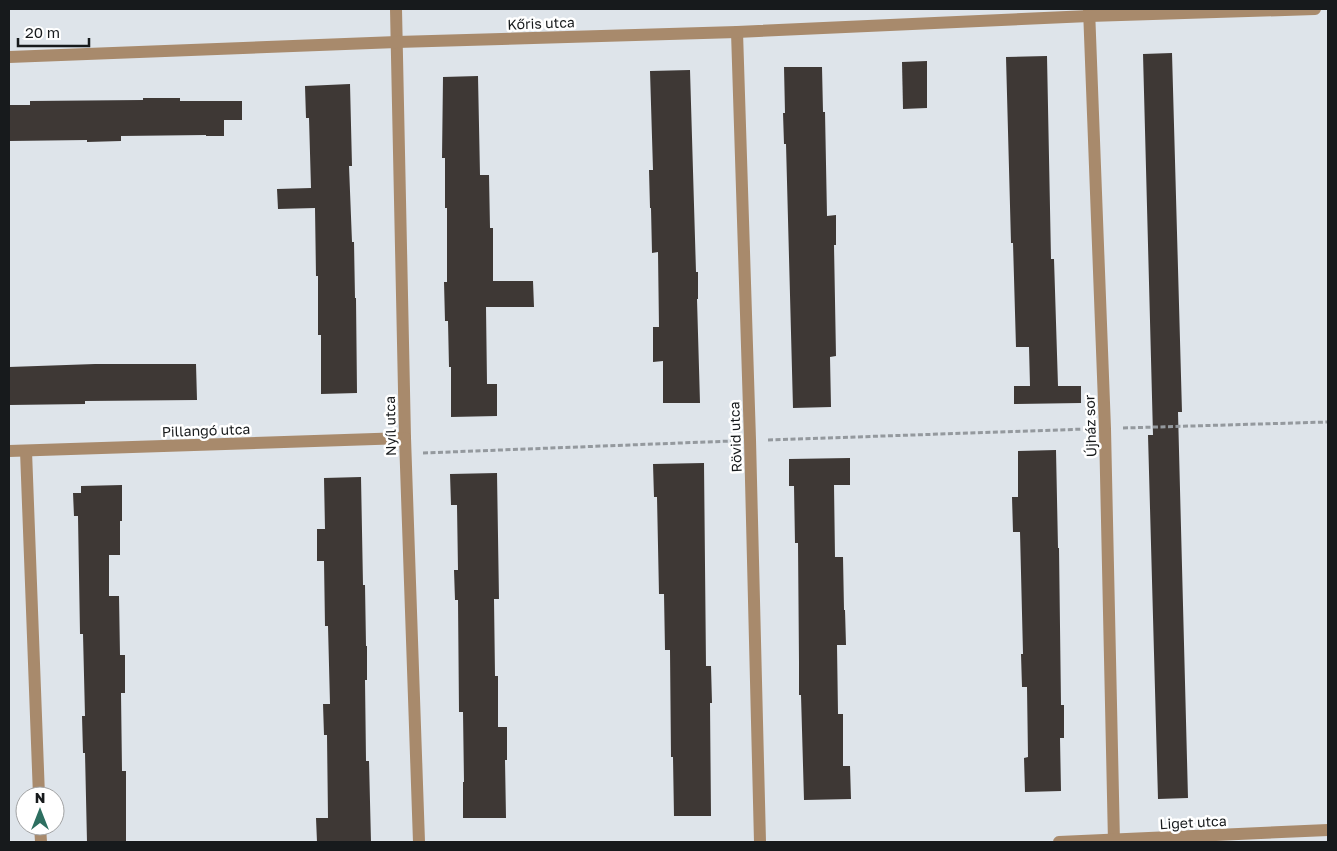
<svg xmlns="http://www.w3.org/2000/svg" width="1337" height="851" viewBox="0 0 1337 851" font-family="'Golos Text',sans-serif">
<style>
.building{fill:#3e3835}
.lines{fill:none;stroke-linecap:round;stroke-linejoin:round}
.path{stroke:#94999e;stroke-width:3;stroke-dasharray:5 2.5;stroke-linecap:butt}
.minor{stroke:#a88a6c;stroke-width:12}
.labels{text-anchor:middle;dominant-baseline:central;stroke-width:5;stroke-linejoin:round;paint-order:stroke}
.street-label{font-size:14px;fill:#171a1c;stroke:#fff}
</style>
<rect width="100%" height="100%" fill="#dee4ea"/>
<!-- building -->
<g class="building">
<polygon points="1172,53 1182,412 1178,412 1188,798 1158,799 1148,435 1153,435 1143,54"/>
<polygon points="1047,56 1051,259 1054,259 1058,386 1081,386 1081,403 1014,404 1014,386 1030,386 1029,347 1016,347 1013,243 1011,243 1006,57"/>
<polygon points="927,61 927,108 903,109 902,62"/>
<polygon points="784,67 822,67 823,112 825,112 827,216 836,215 836,245 834,245 836,356 830,357 831,407 793,408 786,144 784,144 783,113 785,113"/>
<polygon points="690,70 696,272 698,272 698,299 697,299 700,403 663,403 663,361 653,362 653,327 659,327 658,252 652,253 651,208 650,208 649,170 653,170 650,71"/>
<polygon points="478,76 480,175 489,175 490,228 493,228 493,281 533,281 534,307 486,307 487,384 497,384 497,416 451,417 451,367 449,367 448,321 445,321 444,282 447,282 447,208 445,208 445,158 442,158 443,77"/>
<polygon points="350,84 352,166 349,166 352,242 354,242 355,298 356,298 357,393 321,394 321,335 318,335 318,276 316,276 315,208 278,209 277,189 311,188 309,118 306,118 305,86"/>
<polygon points="143,98 180,98 180,101 242,101 242,120 224,120 224,136 206,136 206,135 121,136 121,141 87,142 87,140 9,141 9,105 30,105 30,101 143,100"/>
<polygon points="95,364 196,364 197,400 85,401 85,404 9,405 9,367"/>
<polygon points="1056,450 1058,548 1059,548 1061,705 1064,705 1064,738 1060,738 1061,791 1025,792 1024,758 1028,757 1027,687 1022,687 1021,654 1023,654 1020,532 1013,532 1012,497 1018,497 1018,451"/>
<polygon points="850,458 850,485 834,485 835,557 843,557 844,610 845,610 846,645 837,645 838,714 843,714 843,766 850,766 851,799 804,800 801,695 799,695 799,662 798,543 795,543 794,486 789,486 789,459"/>
<polygon points="704,463 706,666 711,666 712,703 710,703 711,816 674,816 673,757 671,757 670,650 665,650 664,594 659,594 657,497 654,497 653,464"/>
<polygon points="497,473 499,599 494,599 495,676 498,676 498,727 507,727 507,760 505,760 506,818 463,818 463,782 464,782 463,712 459,712 458,600 455,600 454,570 458,570 457,505 451,505 450,474"/>
<polygon points="361,477 363,585 365,585 366,646 367,646 367,680 365,680 366,761 369,761 371,842 317,842 316,818 328,818 327,735 324,735 323,704 330,704 328,626 325,626 324,561 317,561 317,529 325,529 324,478"/>
<polygon points="122,485 122,521 120,521 120,555 109,555 109,596 119,596 120,655 125,655 125,693 121,693 122,771 126,771 126,842 87,842 85,753 83,753 82,716 85,716 83,634 80,634 78,516 74,516 73,493 81,493 81,486"/>
</g>
<g class="lines">
<!-- path -->
<g class="path">
<polyline points="1123,428 1328,422"/>
<polyline points="768,440 1086,429"/>
<polyline points="423,453 732,441"/>
</g>
<!-- minor -->
<g class="minor">
<polyline points="396,9 405,438 419,842"/>
<polyline points="1089,9 1105,429 1114,842"/>
<polyline points="737,32 750,440 760,842"/>
<polyline points="9,57 397,42 737,32 1089,16 1315,9"/>
<polyline points="9,451 405,438"/>
<polyline points="26,451 39,796"/>
<polyline points="40,826 41,842"/>
<polyline points="1059,842 1328,830"/>
</g>
</g>
<g class="labels">
<!-- street labels -->
<g class="street-label">
<text transform="translate(541 23) rotate(-2)">Kőris utca</text>
<text transform="translate(390 426) rotate(-91)">Nyíl utca</text>
<text transform="translate(1090 426) rotate(-92)">Újház sor</text>
<text transform="translate(206 430) rotate(-2)">Pillangó utca</text>
<text transform="translate(735 437) rotate(-92)">Rövid utca</text>
<text transform="translate(1193 822) rotate(-3)">Liget utca</text>
</g>
</g>
<!-- border -->
<rect width="1337" height="851" fill="none" stroke="#171a1c" stroke-width="20"/>
<!-- north arrow -->
<g transform="translate(40 811)"><circle r="24" fill="#ffffff" stroke="#a2a3a4"/>
<path d="M0-4L9 19L0 12L-9 19Z" fill="#2d6f60"/>
<text y="-8" font-size="14" font-weight="bold" text-anchor="middle" fill="#171a1c">N</text>
</g>
<!-- scale -->
<path d="M18 38v8h71v-8" fill="none" stroke="#171a1c" stroke-width="2.5"/>
<text x="25" y="38" font-size="15" fill="#171a1c" stroke="#ffffff" stroke-width="4" paint-order="stroke">20 m</text>
</svg>
